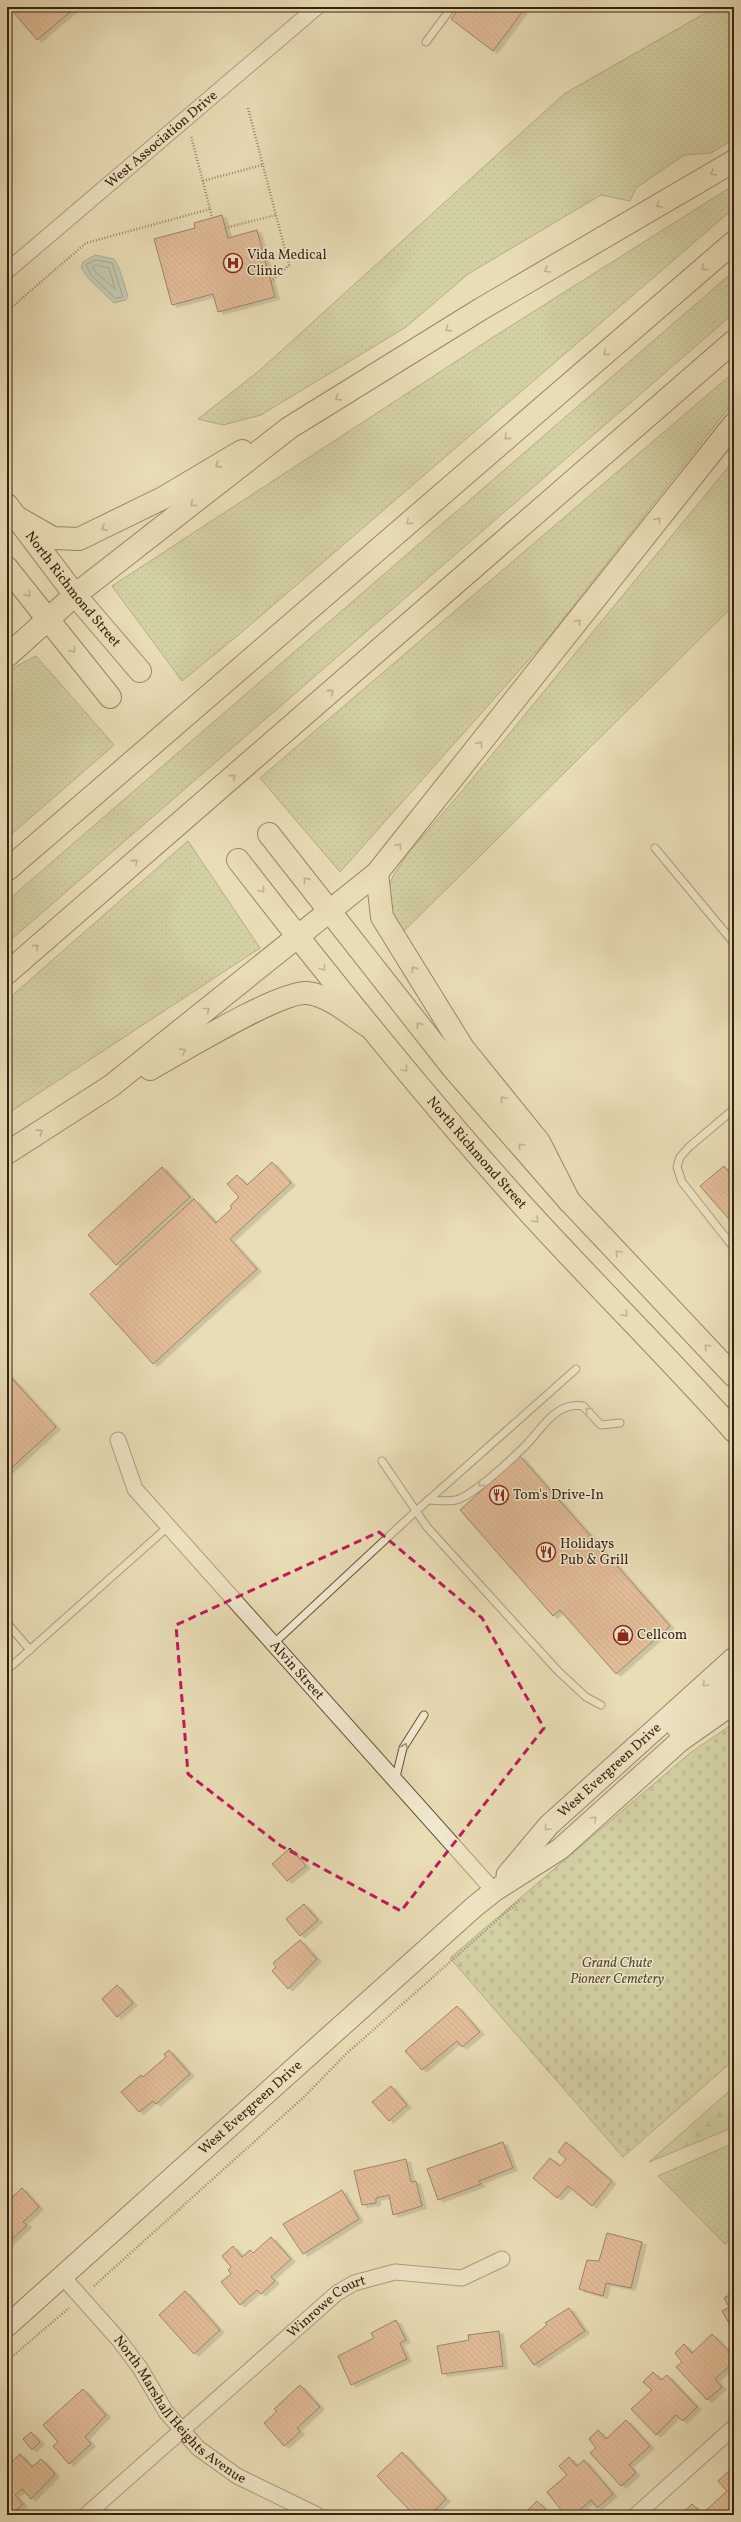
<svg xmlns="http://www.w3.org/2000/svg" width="741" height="2522" viewBox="0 0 741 2522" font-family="Vollkorn,serif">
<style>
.grass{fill:url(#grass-dots);stroke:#78714e}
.forest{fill:url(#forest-firs);stroke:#78714e}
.cemetery{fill:url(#cemetery-stones);stroke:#78714e}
.water{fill:#9abab7;stroke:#727d74}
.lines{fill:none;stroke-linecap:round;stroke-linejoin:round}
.shore{stroke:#686e63;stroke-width:1}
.building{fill:url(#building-back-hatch);stroke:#37220f;filter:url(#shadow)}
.lane-casing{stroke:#645139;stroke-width:9}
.street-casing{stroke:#645139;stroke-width:17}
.secondary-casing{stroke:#37220f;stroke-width:23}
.primary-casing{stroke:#37220f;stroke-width:24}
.highway-casing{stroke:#37220f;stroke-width:24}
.path{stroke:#37220f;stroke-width:2.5;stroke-dasharray:1 2;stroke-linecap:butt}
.lane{stroke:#f1e9d0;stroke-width:7}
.street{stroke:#f1e9d0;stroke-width:15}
.secondary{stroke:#f1e9d0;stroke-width:21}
.primary{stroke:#e9ddb6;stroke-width:22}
.highway{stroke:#e9ddb6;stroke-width:22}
.oneway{stroke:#908062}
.oneway2{stroke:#9d8f79}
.marked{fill:none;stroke:#c2185b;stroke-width:3;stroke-dasharray:8 5;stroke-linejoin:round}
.labels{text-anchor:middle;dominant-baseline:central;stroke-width:3;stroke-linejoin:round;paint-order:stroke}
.street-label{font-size:14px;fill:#37220f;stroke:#f1e9d0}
.poi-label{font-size:14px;fill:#37220f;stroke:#f1e9d0;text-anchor:start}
.park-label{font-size:14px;font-style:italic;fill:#584a2e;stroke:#f1e9d0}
</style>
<defs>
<pattern id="grass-dots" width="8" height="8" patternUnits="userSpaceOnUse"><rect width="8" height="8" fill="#b9c08c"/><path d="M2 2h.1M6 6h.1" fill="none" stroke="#979c71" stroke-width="1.8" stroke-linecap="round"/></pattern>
<pattern id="forest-firs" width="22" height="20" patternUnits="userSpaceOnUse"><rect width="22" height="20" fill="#b9c08c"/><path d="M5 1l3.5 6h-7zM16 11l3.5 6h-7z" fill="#979c71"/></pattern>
<pattern id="cemetery-stones" width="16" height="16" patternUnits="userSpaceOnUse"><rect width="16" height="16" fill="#b9c08c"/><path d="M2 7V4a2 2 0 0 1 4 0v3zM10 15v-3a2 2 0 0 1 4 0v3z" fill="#979c71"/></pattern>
<pattern id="building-back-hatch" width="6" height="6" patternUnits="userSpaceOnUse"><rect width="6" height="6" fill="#de9774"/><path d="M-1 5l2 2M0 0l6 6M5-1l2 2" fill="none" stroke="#b57b5e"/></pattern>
<filter id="shadow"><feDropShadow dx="4.5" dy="2.5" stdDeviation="0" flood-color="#0004"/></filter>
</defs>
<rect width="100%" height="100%" fill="#e9ddb6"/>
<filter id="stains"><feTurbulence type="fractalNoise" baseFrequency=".005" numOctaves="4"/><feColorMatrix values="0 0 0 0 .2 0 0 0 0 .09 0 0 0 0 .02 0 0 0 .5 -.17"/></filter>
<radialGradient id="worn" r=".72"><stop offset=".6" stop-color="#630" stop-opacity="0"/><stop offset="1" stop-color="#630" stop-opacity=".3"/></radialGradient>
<!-- grass -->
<g class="grass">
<polygon points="716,7 734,7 734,139 711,153 684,155 636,188 630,201 601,195 468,274 406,327 261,415 223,425 198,419 259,371 564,94"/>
<polygon points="734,185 734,208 242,632 182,681 112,586 495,336"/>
<polygon points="734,271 734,313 7,943 7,901"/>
<polygon points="734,372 734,401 549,637 340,872 260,778"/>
<polygon points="734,460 734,605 401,934 390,912 389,887 393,876 409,852 463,790"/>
<polygon points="36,656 114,745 7,838 7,676 13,668"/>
<polygon points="188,841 260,948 7,1114 7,1000"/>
<polygon points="734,2143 734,2236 725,2244 658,2176"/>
</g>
<!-- forest -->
<polygon class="forest" points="734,2087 734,2127 649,2162"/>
<!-- cemetery -->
<polygon class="cemetery" points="734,1723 734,2060 623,2157 450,1958 690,1753"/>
<!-- water -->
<polygon class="water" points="95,255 114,259 119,268 128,296 126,300 114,303 88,278 81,267 83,262"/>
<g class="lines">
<!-- shore -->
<g class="shore">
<polygon points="96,260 112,263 123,297 115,298 91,275 86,265"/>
<polygon points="97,265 109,268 115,289 95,272 93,267"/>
</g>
</g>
<!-- building -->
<g class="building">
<polygon points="9,7 76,7 37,40"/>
<polygon points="460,7 526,7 493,51 451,19"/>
<polygon points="222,215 228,238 257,230 275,297 218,312 213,294 172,305 154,239 195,228 194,223"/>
<polygon points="272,1162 291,1183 230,1239 257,1269 153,1364 90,1294 194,1199 216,1223 232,1208 230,1206 239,1197 227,1184 237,1175 247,1185"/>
<polygon points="724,1166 734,1178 734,1225 700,1186"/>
<polygon points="162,1167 190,1197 116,1265 88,1235"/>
<polygon points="7,1373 56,1427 8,1471 7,1469"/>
<polygon points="520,1456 670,1626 616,1674 560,1610 553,1616 460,1510"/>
<polygon points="290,1848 306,1866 287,1881 272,1864"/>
<polygon points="304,1904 318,1920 300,1936 286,1919"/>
<polygon points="300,1940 317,1959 288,1989 272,1971 276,1967 273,1963"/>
<polygon points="117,1985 133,2003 117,2017 102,1999"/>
<polygon points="457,2006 480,2032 462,2047 457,2041 422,2070 405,2051"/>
<polygon points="169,2050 190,2074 156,2104 153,2101 139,2112 121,2092 141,2075 143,2077 166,2057 164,2054"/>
<polygon points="391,2086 407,2105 389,2121 372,2102"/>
<polygon points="503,2142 513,2168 479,2181 481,2184 438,2200 427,2169"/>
<polygon points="566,2142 612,2181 592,2206 568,2186 557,2198 533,2178 550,2158 560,2166 566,2159 558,2152"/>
<polygon points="406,2159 411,2182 416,2181 422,2206 393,2215 389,2195 376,2198 376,2203 362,2205 354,2171"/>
<polygon points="22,2188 39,2207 23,2222 27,2225 7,2244 7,2202"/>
<polygon points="342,2190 359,2219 303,2254 283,2224"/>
<polygon points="607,2233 642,2242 631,2288 606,2283 603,2296 579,2289 587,2260 599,2261"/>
<polygon points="271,2237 291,2259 271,2277 275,2281 261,2294 257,2290 240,2305 221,2282 231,2274 228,2270 231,2267 222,2256 233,2246 242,2257 250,2250 253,2253"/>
<polygon points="185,2291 220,2330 194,2354 159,2315"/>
<polygon points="734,2292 734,2332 722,2311 729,2307 724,2298"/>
<polygon points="569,2308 585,2331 534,2365 520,2346 547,2325 545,2323"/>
<polygon points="396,2320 406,2340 400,2343 407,2359 351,2385 338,2356 374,2338 371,2333"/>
<polygon points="499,2331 503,2366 442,2374 437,2346 469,2340 468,2335"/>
<polygon points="712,2334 734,2357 734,2362 715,2379 722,2387 707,2400 676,2367 682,2362 675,2353 684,2344 692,2353"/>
<polygon points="653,2372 661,2380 667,2375 697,2407 683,2421 676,2415 656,2435 631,2409 652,2390 643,2382"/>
<polygon points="300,2385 320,2407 297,2428 300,2432 284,2446 264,2423 277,2411 274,2409"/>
<polygon points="83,2389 106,2415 85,2437 91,2444 69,2464 53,2446 58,2442 43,2425"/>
<polygon points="626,2420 650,2446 629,2465 636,2473 621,2486 590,2453 596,2448 589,2439 598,2430 606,2439"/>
<polygon points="31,2432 40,2442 32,2450 23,2439"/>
<polygon points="402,2452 446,2499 430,2515 414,2515 377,2476"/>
<polygon points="20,2454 32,2467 41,2459 55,2474 31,2499 22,2489 15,2495 23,2504 11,2515 7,2515 7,2466"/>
<polygon points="569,2457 577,2466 584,2460 613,2494 597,2508 591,2500 574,2515 565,2515 547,2492 567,2475 559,2466"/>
<polygon points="730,2470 734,2474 734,2515 680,2515 692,2504 702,2514 727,2491 718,2481"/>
<polygon points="537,2501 551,2515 523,2515"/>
</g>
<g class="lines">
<!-- lane casing -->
<g class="lane-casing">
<g id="lane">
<polyline points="426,42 452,7"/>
<polyline points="655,848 734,943"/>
<polyline points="734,1109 689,1147 680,1157 677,1167 682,1182 734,1248"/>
<polyline points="382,1461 427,1527 558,1671 586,1697 601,1705"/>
<path d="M428,1500C436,1500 447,1502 456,1500C474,1495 511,1460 526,1445C543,1428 555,1402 583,1406L601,1425L620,1423"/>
<polyline points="7,1623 30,1650"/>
<polyline points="273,1644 415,1512 576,1369"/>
<polyline points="7,1670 169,1526"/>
<polyline points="395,1781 403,1748 424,1715"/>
</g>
</g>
<!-- street casing -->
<g class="street-casing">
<g id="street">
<path id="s1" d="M7,271L317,7"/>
<path id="s2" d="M118,1440L135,1489L494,1891"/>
<path id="s3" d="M63,2277L119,2340L140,2368L166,2412L198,2448L237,2476L317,2515"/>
<path id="s4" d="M86,2515L337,2293L354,2283L395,2272L462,2278L502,2259"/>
<polyline points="636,2515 734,2427"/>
</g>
</g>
<!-- secondary casing -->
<g class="secondary-casing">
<g id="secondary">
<polyline points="678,1729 734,1678"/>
<path id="s5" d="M507,1875L549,1825L734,1658"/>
<path id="s6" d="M7,2326L474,1907L494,1891L560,1849L680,1741L734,1703"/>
</g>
</g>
<!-- primary casing -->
<g class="primary-casing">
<g id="primary">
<path id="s7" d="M7,505L75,595L140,671"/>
<polyline points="7,568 110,697"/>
<polyline points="269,834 452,1067 569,1201 734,1376"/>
<path id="s8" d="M238,860C327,975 418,1089 516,1198C587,1277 663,1351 734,1431"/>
</g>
</g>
<!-- highway casing -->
<g class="highway-casing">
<g id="highway">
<polyline points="18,518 53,538 79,539 163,498 242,451"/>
<polyline points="7,656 75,595 289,428 481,309 734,161"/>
<polyline points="7,870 734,242"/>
<polyline points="377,873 382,917 463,1048 539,1142 569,1201"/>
<polyline points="7,973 734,341"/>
<path d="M150,1069C179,1053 279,991 307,993C329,995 352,1016 371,1028"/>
<polyline points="7,1153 111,1086 377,873 734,424"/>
</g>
</g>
<!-- path -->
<g class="path">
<polyline points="248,108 289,265 271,282"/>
<polyline points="203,181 262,165"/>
<polyline points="210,209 212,218"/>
<polyline points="225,228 276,215"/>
<polyline points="12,307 86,243 210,209 191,136"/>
<polyline points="94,2286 305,2096 346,2054 521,1899"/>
<polyline points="7,2361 69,2308"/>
</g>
<!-- lane -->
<use href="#lane" class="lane"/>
<!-- street -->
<use href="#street" class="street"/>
<!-- secondary -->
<use href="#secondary" class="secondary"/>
<!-- primary -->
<use href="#primary" class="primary"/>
<!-- highway -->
<use href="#highway" class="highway"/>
</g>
<!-- one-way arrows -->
<defs><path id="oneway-chevron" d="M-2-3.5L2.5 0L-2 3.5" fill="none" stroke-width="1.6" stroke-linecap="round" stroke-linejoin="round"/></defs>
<g class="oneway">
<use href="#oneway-chevron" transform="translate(713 173) rotate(150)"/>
<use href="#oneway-chevron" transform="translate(659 205) rotate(150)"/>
<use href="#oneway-chevron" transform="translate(704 268) rotate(139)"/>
<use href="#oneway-chevron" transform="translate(547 270) rotate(150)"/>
<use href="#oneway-chevron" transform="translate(448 329) rotate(148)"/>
<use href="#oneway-chevron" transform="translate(606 353) rotate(139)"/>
<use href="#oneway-chevron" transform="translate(338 398) rotate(148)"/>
<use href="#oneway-chevron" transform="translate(507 437) rotate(139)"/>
<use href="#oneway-chevron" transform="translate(218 465) rotate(147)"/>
<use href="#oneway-chevron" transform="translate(193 504) rotate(142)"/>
<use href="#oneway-chevron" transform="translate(658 520) rotate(-52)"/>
<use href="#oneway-chevron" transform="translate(409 522) rotate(139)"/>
<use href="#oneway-chevron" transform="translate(104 528) rotate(153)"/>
<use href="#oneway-chevron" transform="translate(28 594) rotate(51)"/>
<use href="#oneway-chevron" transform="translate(578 622) rotate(-52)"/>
<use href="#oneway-chevron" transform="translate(73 650) rotate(52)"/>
<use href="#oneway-chevron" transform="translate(331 692) rotate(-41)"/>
<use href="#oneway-chevron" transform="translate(480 744) rotate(-51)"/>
<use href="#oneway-chevron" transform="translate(233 777) rotate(-41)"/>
<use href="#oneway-chevron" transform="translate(399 846) rotate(-51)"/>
<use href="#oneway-chevron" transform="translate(135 862) rotate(-41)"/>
<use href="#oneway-chevron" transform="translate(306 880) rotate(-129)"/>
<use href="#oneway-chevron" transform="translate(262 890) rotate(52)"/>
<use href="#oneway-chevron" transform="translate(36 947) rotate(-41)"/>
<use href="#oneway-chevron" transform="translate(323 968) rotate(52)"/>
<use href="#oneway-chevron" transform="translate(414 969) rotate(-122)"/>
<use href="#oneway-chevron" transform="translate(207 1010) rotate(-38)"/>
<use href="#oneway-chevron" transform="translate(419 1025) rotate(-128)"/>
<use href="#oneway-chevron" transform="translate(183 1051) rotate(-28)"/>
<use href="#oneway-chevron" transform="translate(405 1069) rotate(50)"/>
<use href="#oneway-chevron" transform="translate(503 1099) rotate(-130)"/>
<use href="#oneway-chevron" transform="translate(40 1132) rotate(-33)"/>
<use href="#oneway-chevron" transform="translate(521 1146) rotate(-131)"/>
<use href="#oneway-chevron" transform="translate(536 1220) rotate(47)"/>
<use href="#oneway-chevron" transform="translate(618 1253) rotate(-133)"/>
<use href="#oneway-chevron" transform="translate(625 1314) rotate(47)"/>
<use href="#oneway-chevron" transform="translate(707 1347) rotate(-134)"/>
</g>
<g class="oneway2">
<use href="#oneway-chevron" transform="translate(588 1410) rotate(-139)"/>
<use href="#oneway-chevron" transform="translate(481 1484) rotate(139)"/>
<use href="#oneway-chevron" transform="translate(705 1684) rotate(138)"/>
<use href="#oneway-chevron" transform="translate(405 1746) rotate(-68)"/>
<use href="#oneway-chevron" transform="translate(594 1819) rotate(-42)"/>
<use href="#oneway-chevron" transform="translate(547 1828) rotate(132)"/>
</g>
<!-- marked area -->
<path d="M0 0H741V2522H0ZM379,1532L482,1618L544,1728L401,1911L281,1846L188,1774L176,1625Z" fill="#e9ddb6" fill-opacity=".55" fill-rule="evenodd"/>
<path class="marked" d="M379,1532L482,1618L544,1728L401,1911L281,1846L188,1774L176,1625Z"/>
<!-- icons -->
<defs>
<g id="hospital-ring" transform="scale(1)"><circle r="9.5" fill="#f1e9d0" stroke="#8f2418" stroke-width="1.5"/><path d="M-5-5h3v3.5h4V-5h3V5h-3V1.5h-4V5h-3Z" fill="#8f2418"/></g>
<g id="restaurant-ring" transform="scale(1)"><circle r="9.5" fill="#f1e9d0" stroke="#8f2418" stroke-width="1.5"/><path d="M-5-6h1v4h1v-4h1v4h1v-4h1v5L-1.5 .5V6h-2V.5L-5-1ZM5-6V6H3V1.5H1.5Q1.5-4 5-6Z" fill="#8f2418"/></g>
<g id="shop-ring" transform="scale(1)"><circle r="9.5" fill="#f1e9d0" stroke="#8f2418" stroke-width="1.5"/><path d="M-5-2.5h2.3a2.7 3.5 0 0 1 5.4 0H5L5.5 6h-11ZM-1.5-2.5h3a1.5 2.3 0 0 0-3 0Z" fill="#8f2418"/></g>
</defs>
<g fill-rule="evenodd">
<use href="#hospital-ring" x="233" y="263"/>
<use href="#restaurant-ring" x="499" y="1495"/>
<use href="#restaurant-ring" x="546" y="1552"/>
<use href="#shop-ring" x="623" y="1635"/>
</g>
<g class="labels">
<!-- street labels -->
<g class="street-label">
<text stroke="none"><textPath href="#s1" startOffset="203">West Association Drive</textPath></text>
<text stroke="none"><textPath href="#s7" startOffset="107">North Richmond Street</textPath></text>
<text stroke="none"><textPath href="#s8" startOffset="378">North Richmond Street</textPath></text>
<text stroke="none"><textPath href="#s2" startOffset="295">Alvin Street</textPath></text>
<text stroke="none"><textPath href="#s5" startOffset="147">West Evergreen Drive</textPath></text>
<text stroke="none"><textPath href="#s6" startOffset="327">West Evergreen Drive</textPath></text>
<text stroke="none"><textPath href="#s4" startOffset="319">Winrowe Court</textPath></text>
<text stroke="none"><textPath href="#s3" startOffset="178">North Marshall Heights Avenue</textPath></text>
</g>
<!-- poi labels -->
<g class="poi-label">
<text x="247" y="255">Vida Medical<tspan x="247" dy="16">Clinic</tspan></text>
<text x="513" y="1495">Tom's Drive-In</text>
<text x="560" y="1544">Holidays<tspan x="560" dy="16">Pub &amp; Grill</tspan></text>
<text x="637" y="1635">Cellcom</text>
</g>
<!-- park labels -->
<g class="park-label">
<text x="617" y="1963">Grand Chute<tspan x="617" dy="16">Pioneer Cemetery</tspan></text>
</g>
</g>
<!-- margin -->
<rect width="741" height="2522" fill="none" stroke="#e9ddb6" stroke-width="24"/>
<rect x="8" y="8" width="725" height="2506" fill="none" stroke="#37220f" stroke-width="2"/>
<rect x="12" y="12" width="717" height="2498" fill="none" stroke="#37220f"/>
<rect width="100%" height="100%" filter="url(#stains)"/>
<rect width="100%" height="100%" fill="url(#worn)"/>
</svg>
